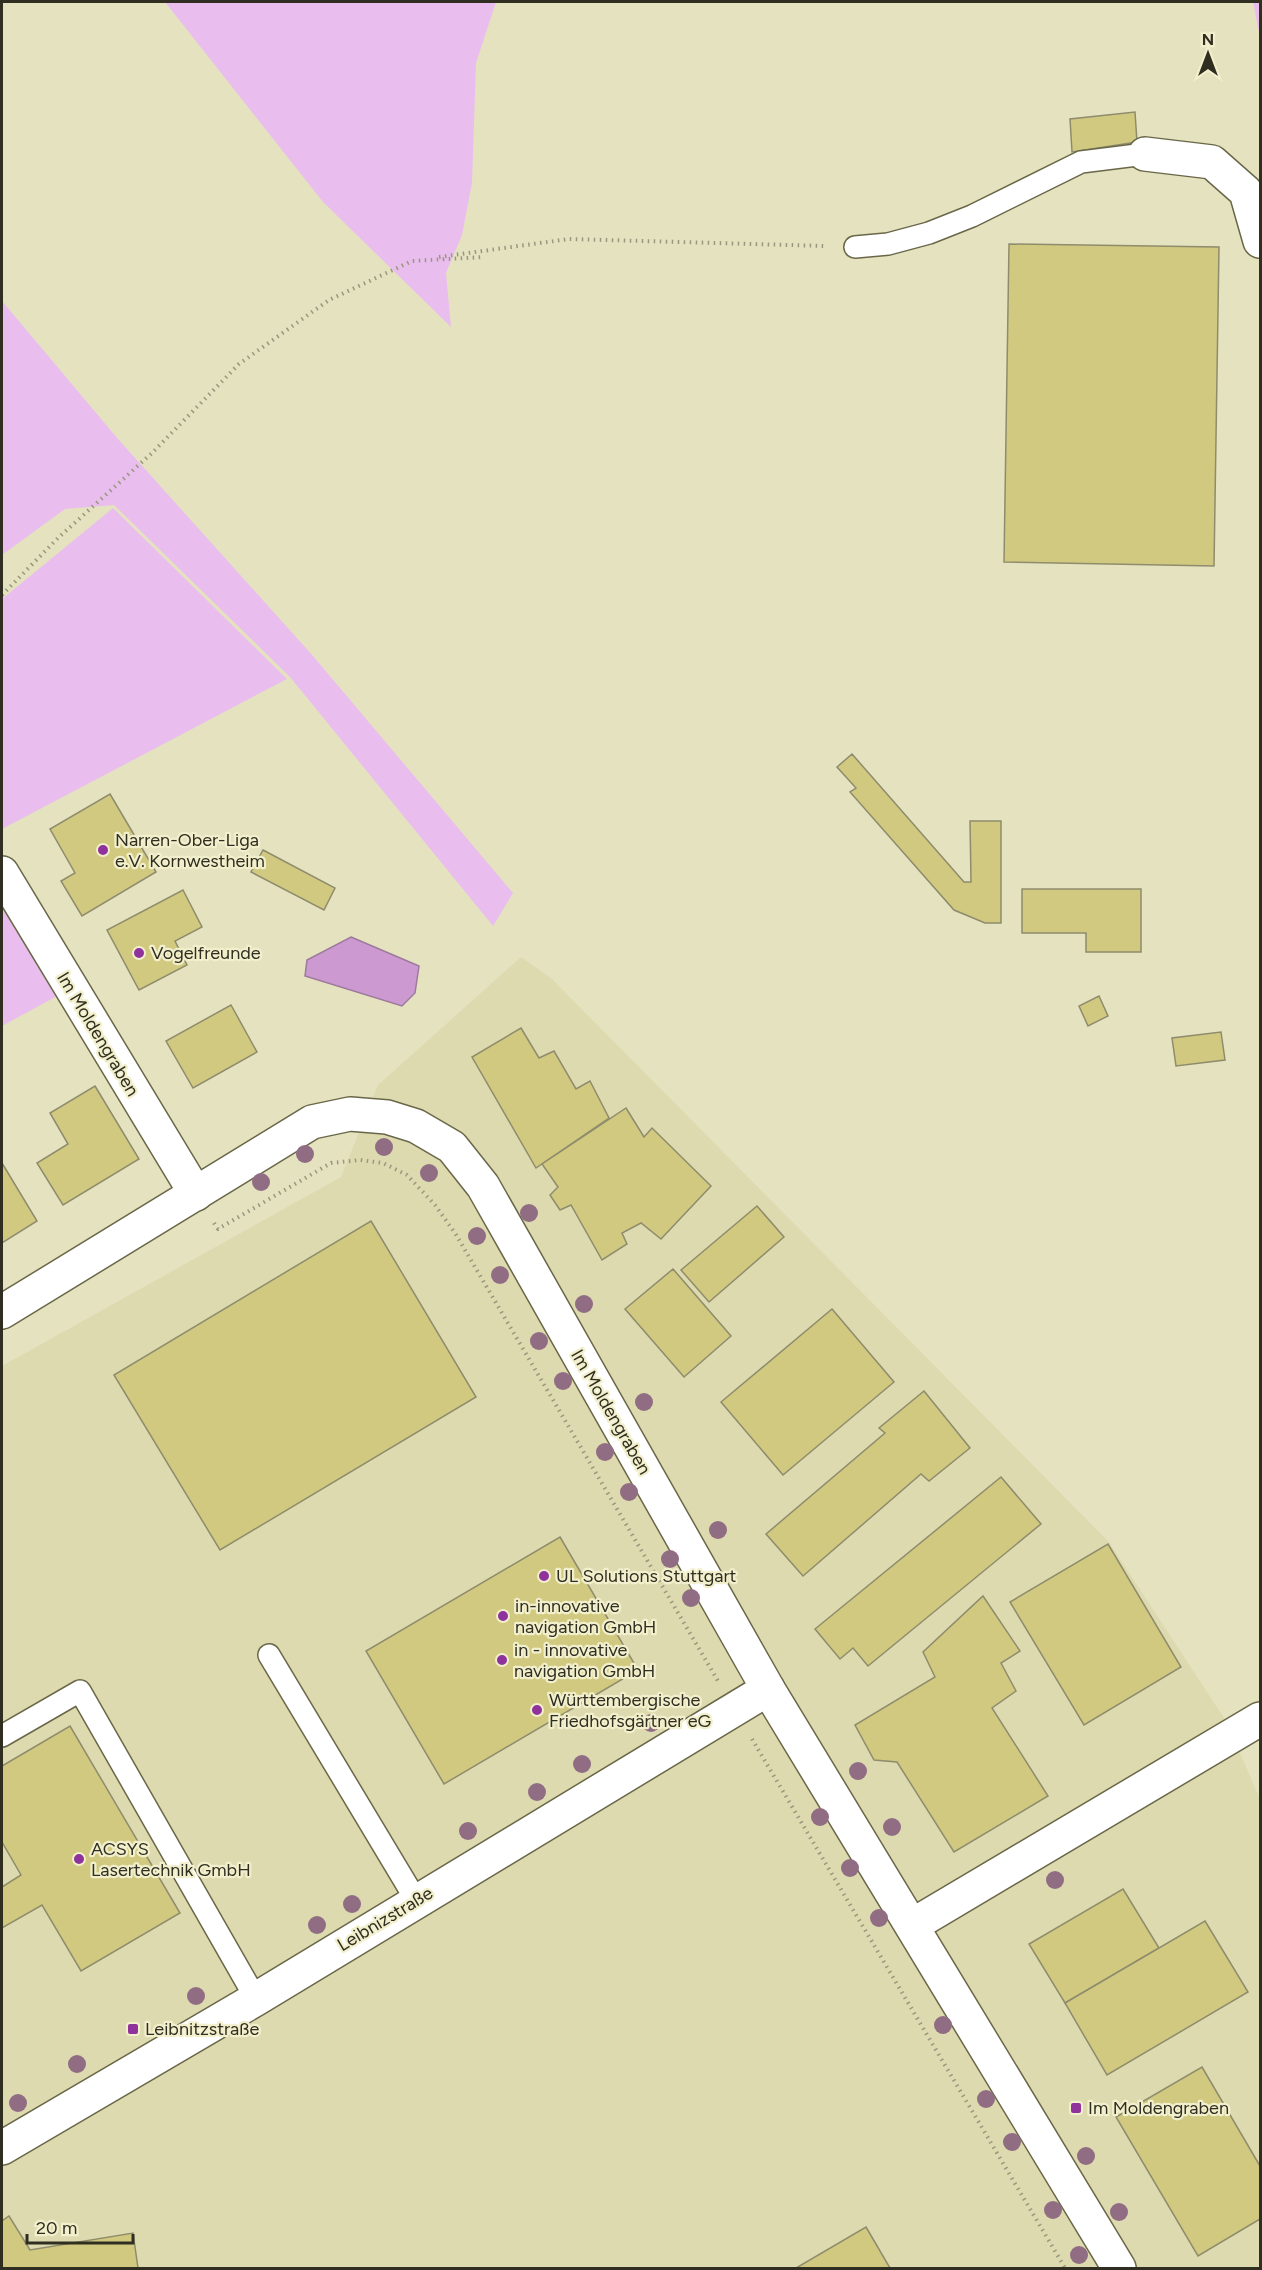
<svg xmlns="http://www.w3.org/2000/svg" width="1262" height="2270" viewBox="0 0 1262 2270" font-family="Figtree,sans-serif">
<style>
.built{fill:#dedab0}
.green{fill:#e9beee}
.water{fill:#cc9ad1;stroke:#9d7a9c;stroke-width:1.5}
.building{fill:#d0c97f;stroke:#8f8c6d;stroke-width:1.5}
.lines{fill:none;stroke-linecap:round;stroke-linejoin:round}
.service-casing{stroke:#696748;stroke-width:24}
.minor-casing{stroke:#696748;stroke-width:36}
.path{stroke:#9a977e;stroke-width:4;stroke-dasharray:1.5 4.5;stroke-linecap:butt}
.service{stroke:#fff;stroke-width:21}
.minor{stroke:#fff;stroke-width:33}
.tree{fill:#906d83}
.poi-dot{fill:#90329c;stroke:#f2efcc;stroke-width:2}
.labels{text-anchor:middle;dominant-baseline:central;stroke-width:4.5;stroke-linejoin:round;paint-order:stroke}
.poi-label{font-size:18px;fill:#2f2e21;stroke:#f2efcc;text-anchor:start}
.street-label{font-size:18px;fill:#2f2e21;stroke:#f2efcc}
</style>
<rect width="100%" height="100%" fill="#e5e2c0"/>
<!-- built -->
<polygon class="built" points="521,957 551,978 1109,1542 1226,1721 1260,1799 1260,2268 2,2268 2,1366 341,1177 378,1085"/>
<!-- green -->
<g class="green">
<polygon points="165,2 496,2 476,63 472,183 462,235 446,273 451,327 323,202"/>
<polygon points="1253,2 1260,2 1260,37"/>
<polygon points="2,301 118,439 313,656 513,893 493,926 290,677 114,505 65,509 2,555"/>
<polygon points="113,508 287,679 2,829 2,599"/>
<polygon points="2,873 70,989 2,1026"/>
</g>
<!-- water -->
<polygon class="water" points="351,937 419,966 415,993 402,1006 305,976 307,960"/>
<!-- building -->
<g class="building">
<polygon points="1135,112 1137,142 1072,152 1070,119"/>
<polygon points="1009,244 1219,247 1214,566 1004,562"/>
<polygon points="852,754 964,882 971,882 970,821 1001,821 1001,923 985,923 954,910 850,792 856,788 837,767"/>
<polygon points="110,794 156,872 82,916 61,881 75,873 50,829"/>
<polygon points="263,850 335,888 324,910 251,872"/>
<polygon points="1022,889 1141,889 1141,952 1086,952 1086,933 1022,933"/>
<polygon points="183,890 202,927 175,941 187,965 139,990 107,930"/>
<polygon points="1099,996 1108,1016 1088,1026 1079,1006"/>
<polygon points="231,1005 257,1052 193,1088 166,1041"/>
<polygon points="521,1028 539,1058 554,1051 576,1089 590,1081 609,1118 536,1168 472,1057"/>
<polygon points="1221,1032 1225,1060 1176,1066 1172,1038"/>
<polygon points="95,1086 139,1159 63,1205 37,1163 68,1144 50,1113"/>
<polygon points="626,1108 644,1137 652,1128 711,1186 661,1239 641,1223 622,1233 627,1244 602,1260 571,1205 560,1210 550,1195 558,1187 542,1164"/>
<polygon points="2,1163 37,1221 2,1243"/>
<polygon points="757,1206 784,1237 709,1302 681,1270"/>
<polygon points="371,1221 476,1397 220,1550 114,1375"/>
<polygon points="673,1269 731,1336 684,1377 625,1309"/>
<polygon points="832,1309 894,1382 783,1475 721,1402"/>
<polygon points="924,1391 970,1448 929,1481 921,1474 803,1576 766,1534 885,1433 879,1428"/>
<polygon points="1001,1477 1041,1524 868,1666 853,1648 840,1659 815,1629"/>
<polygon points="560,1537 638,1670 444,1784 366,1651"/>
<polygon points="1108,1544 1181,1667 1084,1725 1010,1602"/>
<polygon points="983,1596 1020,1651 1001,1663 1016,1691 992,1708 1048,1796 954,1852 897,1762 874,1760 855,1725 935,1677 923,1652"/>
<polygon points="70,1726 180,1913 81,1971 42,1905 2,1928 2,1887 21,1875 2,1842 2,1766"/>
<polygon points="1123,1889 1159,1948 1065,2003 1029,1944"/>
<polygon points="1205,1921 1248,1992 1107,2075 1065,2003"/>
<polygon points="1202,2067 1260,2166 1260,2219 1198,2256 1116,2117"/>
<polygon points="9,2216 30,2250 133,2233 138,2268 2,2268 2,2221"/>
<polygon points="866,2227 890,2268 796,2268"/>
</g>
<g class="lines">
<!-- service casing -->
<g class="service-casing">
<g id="service">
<polyline points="855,247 888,244 929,233 972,216 1081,162 1145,154"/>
<polyline points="269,1655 416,1900"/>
<polyline points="2,1736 80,1691 256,1999"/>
</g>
</g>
<!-- minor casing -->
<g class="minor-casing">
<g id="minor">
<polyline points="1145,154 1212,162 1246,192 1260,241"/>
<polyline points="2,873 196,1194"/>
<polyline points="2,1312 312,1122 350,1114 387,1117 416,1126 452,1147 483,1186 768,1689 1119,2268"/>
<polyline points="913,1925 1260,1719"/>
<polyline points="2,2148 256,1999 768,1689"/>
</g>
</g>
<!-- path -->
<g class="path">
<polyline points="439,257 569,239 826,246"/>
<polyline points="2,595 58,538 152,453 239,364 329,300 412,261 484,257"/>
<polyline points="214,1223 218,1229 331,1163 360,1160 383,1163 407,1175 435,1205 455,1233 718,1681"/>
<polyline points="752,1739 1065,2268"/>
</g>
<!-- service -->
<use href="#service" class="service"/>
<!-- minor -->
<use href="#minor" class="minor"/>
</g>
<!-- trees -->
<g class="tree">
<circle cx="384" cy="1147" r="9"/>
<circle cx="305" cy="1154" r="9"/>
<circle cx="429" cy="1173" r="9"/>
<circle cx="261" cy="1182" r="9"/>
<circle cx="529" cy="1213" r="9"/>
<circle cx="477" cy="1236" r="9"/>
<circle cx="500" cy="1275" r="9"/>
<circle cx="584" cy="1304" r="9"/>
<circle cx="539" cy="1341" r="9"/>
<circle cx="563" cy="1381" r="9"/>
<circle cx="644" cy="1402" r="9"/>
<circle cx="605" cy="1452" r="9"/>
<circle cx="629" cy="1492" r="9"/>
<circle cx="718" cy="1530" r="9"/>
<circle cx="670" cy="1559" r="9"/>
<circle cx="691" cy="1598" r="9"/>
<circle cx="651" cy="1723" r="9"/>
<circle cx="582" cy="1764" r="9"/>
<circle cx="858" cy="1771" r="9"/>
<circle cx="537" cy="1792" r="9"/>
<circle cx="820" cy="1817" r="9"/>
<circle cx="892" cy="1827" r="9"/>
<circle cx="468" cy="1831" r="9"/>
<circle cx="850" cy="1868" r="9"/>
<circle cx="1055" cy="1880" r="9"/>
<circle cx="352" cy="1904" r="9"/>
<circle cx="879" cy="1918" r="9"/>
<circle cx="317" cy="1925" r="9"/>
<circle cx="196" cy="1996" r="9"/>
<circle cx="943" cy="2025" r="9"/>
<circle cx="77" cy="2064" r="9"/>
<circle cx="986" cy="2099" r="9"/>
<circle cx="18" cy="2103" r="9"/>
<circle cx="1012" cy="2142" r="9"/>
<circle cx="1086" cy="2156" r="9"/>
<circle cx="1053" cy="2210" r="9"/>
<circle cx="1119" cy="2212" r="9"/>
<circle cx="1079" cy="2255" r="9"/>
</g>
<!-- markers -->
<g class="poi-dot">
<circle cx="103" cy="850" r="6"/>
<circle cx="139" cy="953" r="6"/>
<circle cx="544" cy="1576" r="6"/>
<circle cx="503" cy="1616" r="6"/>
<circle cx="502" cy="1660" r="6"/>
<circle cx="537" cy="1710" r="6"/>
<circle cx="79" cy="1859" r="6"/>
<rect x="127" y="2023" width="12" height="12" rx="3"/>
<rect x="1070" y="2102" width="12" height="12" rx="3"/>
</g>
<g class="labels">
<!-- poi labels -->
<g class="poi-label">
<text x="115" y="840">Narren-Ober-Liga<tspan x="115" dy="21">e.V. Kornwestheim</tspan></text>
<text x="151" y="953">Vogelfreunde</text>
<text x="556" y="1576">UL Solutions Stuttgart</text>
<text x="515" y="1606">in-innovative<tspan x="515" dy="21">navigation GmbH</tspan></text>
<text x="514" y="1650">in - innovative<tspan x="514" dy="21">navigation GmbH</tspan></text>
<text x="549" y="1700">Württembergische<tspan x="549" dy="21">Friedhofsgärtner eG</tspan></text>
<text x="91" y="1849">ACSYS<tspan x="91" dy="21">Lasertechnik GmbH</tspan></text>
<text x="145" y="2029">Leibnitzstraße</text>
<text x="1088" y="2108">Im Moldengraben</text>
</g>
<!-- street labels -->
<g class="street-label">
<text transform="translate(98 1034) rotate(59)">Im Moldengraben</text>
<text transform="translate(611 1412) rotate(60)">Im Moldengraben</text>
<text transform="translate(385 1919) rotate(-31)">Leibnizstraße</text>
</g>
</g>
<!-- border -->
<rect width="1262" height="2270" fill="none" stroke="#2f2e21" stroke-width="6"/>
<!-- north arrow -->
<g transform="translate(1208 54)" stroke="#f2efcc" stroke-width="4.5" paint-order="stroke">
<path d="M0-4.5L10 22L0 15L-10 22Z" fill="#2f2e21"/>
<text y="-9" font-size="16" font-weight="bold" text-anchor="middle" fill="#2f2e21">N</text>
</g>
<!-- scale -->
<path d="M27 2234v9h106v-9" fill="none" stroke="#2f2e21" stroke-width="3"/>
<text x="36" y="2234" font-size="18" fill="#2f2e21" stroke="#f2efcc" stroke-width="4.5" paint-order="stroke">20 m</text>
</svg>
